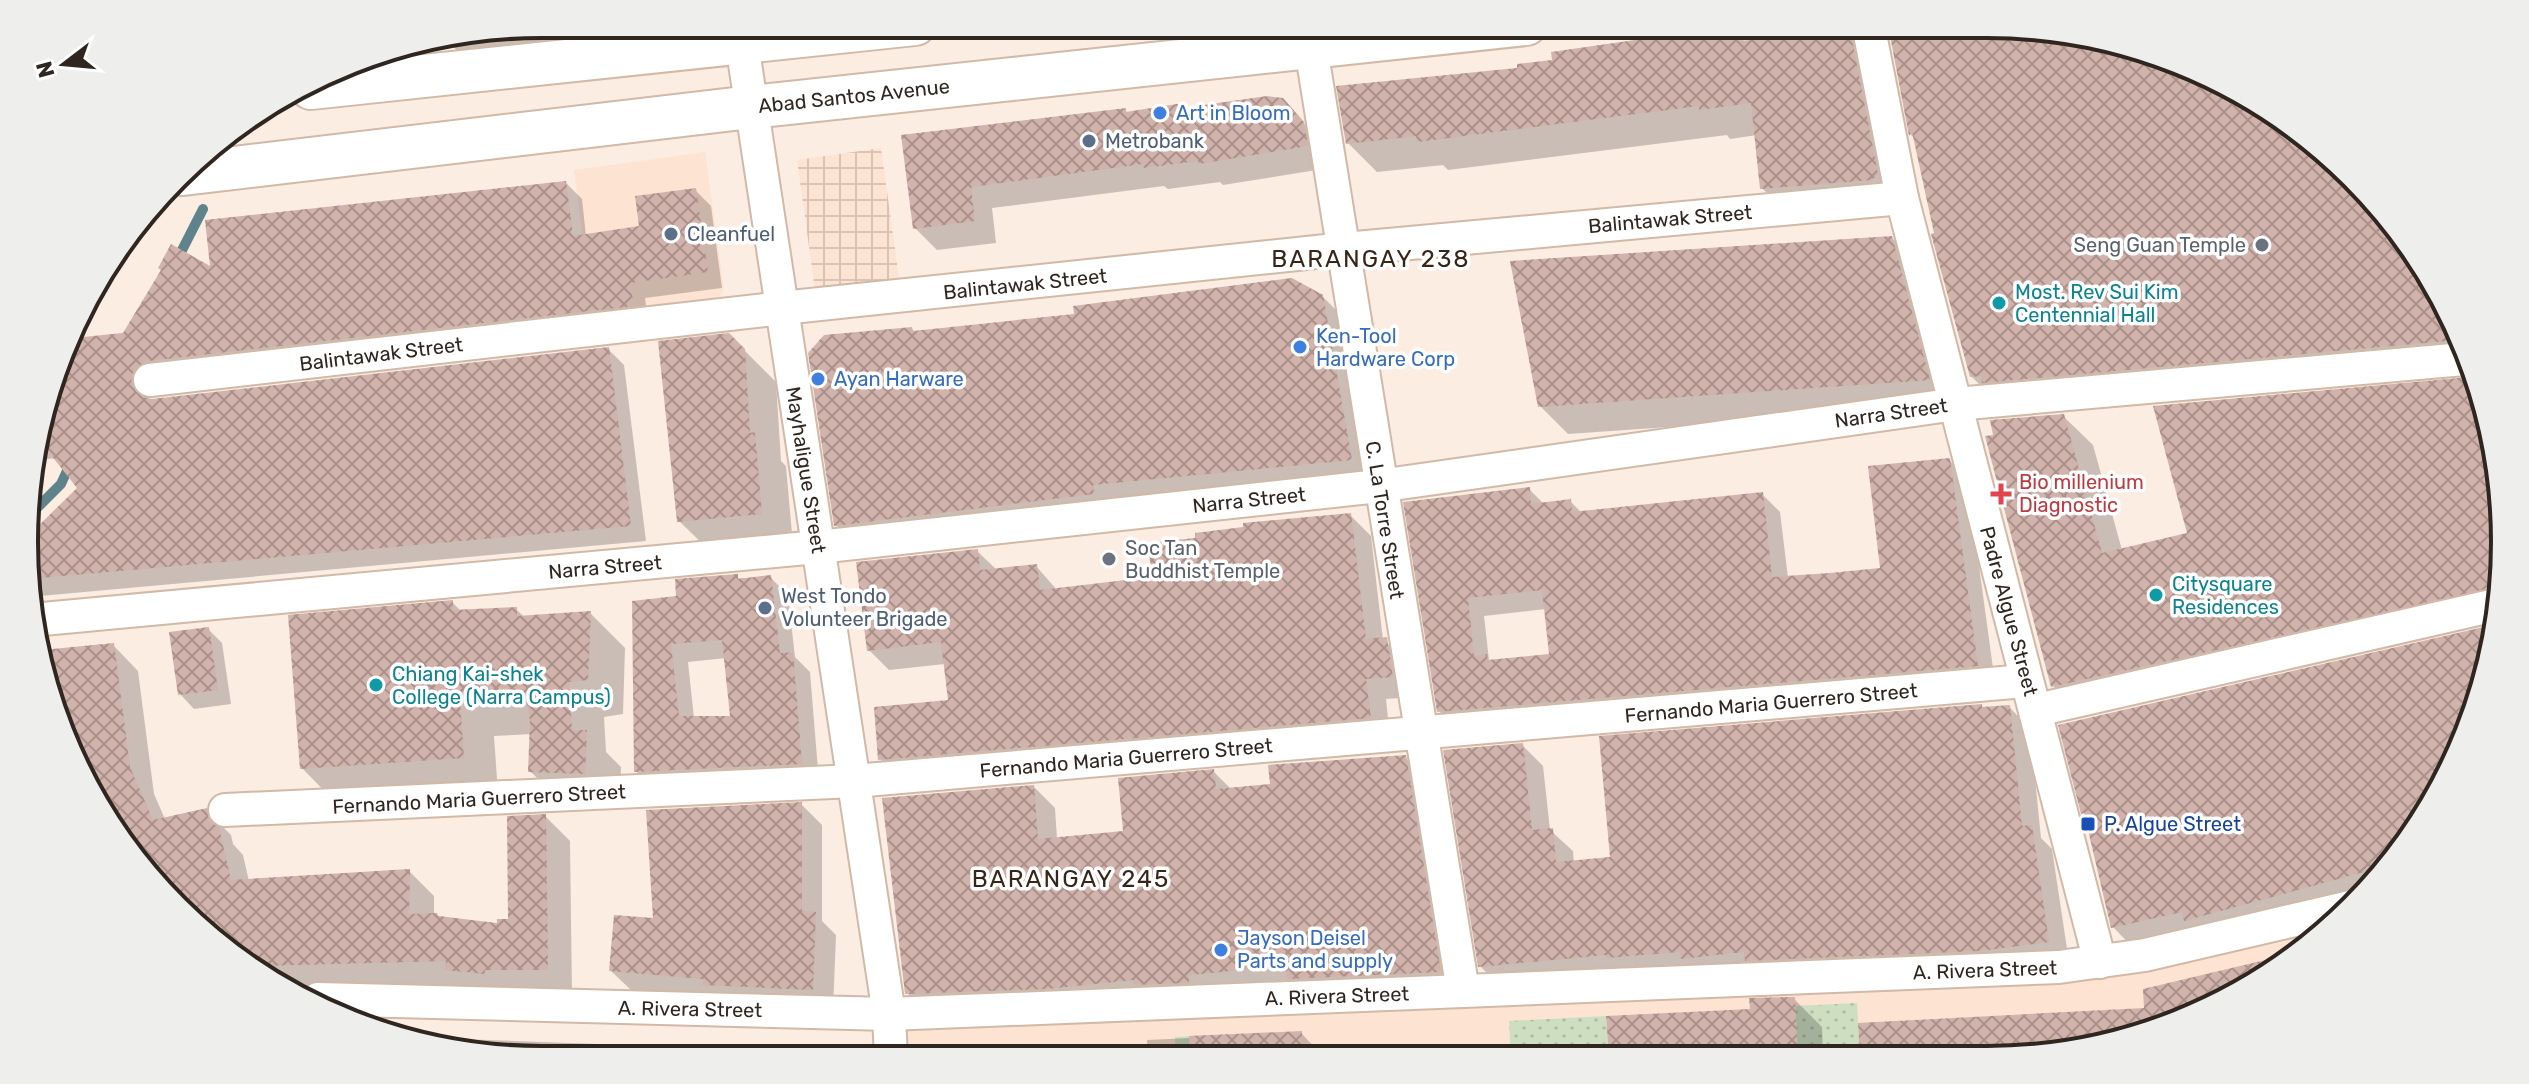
<svg xmlns="http://www.w3.org/2000/svg" width="2529" height="1084" viewBox="0 0 2529 1084" font-family="Rubik,sans-serif">
<style>
.built{fill:#fde3d2}
.industrial{fill:url(#industrial-grid)}
.grass{fill:url(#grass-dots)}
.forest{fill:url(#forest-firs)}
.shadow{fill:#0003;fill-rule:evenodd}
.lines{fill:none;stroke-linecap:round;stroke-linejoin:round}
.stream{stroke:#5f838b;stroke-width:10}
.building{fill:url(#building-cross-hatch);fill-rule:evenodd}
.minor-casing{stroke:#d1b9a8;stroke-width:36}
.major-casing{stroke:#d1b9a8;stroke-width:46}
.minor{stroke:#fff;stroke-width:32}
.major{stroke:#fff;stroke-width:42}
.shop-dot{fill:#3f7fe0;stroke:#fff;stroke-width:3}
.service-dot{fill:#5c6f8a;stroke:#fff;stroke-width:3}
.worship-dot{fill:#6b7280;stroke:#fff;stroke-width:3}
.culture-dot{fill:#0f9aa8;stroke:#fff;stroke-width:3}
.health-dot{fill:#e0444e;stroke:#fff;stroke-width:3}
.transit-dot{fill:#1a4fb4;stroke:#fff;stroke-width:3}
.labels{text-anchor:middle;dominant-baseline:central;stroke-width:7;stroke-linejoin:round;paint-order:stroke}
.street-label{font-size:20px;fill:#2f261f;stroke:#fff}
.shop-label{font-size:20px;fill:#366cbe;stroke:#fff;text-anchor:start}
.service-label{font-size:20px;fill:#4e5e75;stroke:#fff;text-anchor:start}
.worship-label{font-size:20px;fill:#5b616d;stroke:#fff;text-anchor:end}
.culture-label{font-size:20px;fill:#0d838f;stroke:#fff;text-anchor:start}
.health-label{font-size:20px;fill:#be3a42;stroke:#fff;text-anchor:start}
.transit-label{font-size:20px;fill:#164399;stroke:#fff;text-anchor:start}
.quarter-label{font-size:24px;letter-spacing:2px;fill:#372517;stroke:#fff}
.rim{fill:none;stroke:#2f261f;stroke-width:4}
</style>
<defs>
<pattern id="industrial-grid" width="8" height="8" patternUnits="userSpaceOnUse" patternTransform="scale(2)"><rect width="8" height="8" fill="#fde3d2"/><path d="M0 4h8M4 0v8" fill="none" stroke="#d9c3b4"/></pattern>
<pattern id="grass-dots" width="8" height="8" patternUnits="userSpaceOnUse" patternTransform="scale(2)"><rect width="8" height="8" fill="#cedec1"/><path d="M2 2h.1M6 6h.1" fill="none" stroke="#b1bea5" stroke-width="1.8" stroke-linecap="round"/></pattern>
<pattern id="forest-firs" width="22" height="20" patternUnits="userSpaceOnUse" patternTransform="scale(2)"><rect width="22" height="20" fill="#cedec1"/><path d="M5 1l3.5 6h-7zM16 11l3.5 6h-7z" fill="#b1bea5"/></pattern>
<pattern id="building-cross-hatch" width="8" height="8" patternUnits="userSpaceOnUse" patternTransform="scale(2)"><rect width="8" height="8" fill="#d1b3ac"/><path d="M0 0l8 8M0 8l8-8" fill="none" stroke="#aa918b"/></pattern>
</defs>
<rect width="100%" height="100%" fill="#fcede3"/>
<!-- built -->
<g class="built">
<polygon points="705,152 724,289 714,305 607,319 602,274 588,276 574,170"/>
<polygon points="2344,913 2328,932 2186,1020 2055,1056 897,1059 895,1018 2057,972"/>
</g>
<!-- industrial -->
<polygon class="industrial" points="881,148 899,278 815,290 797,160"/>
<!-- grass -->
<g class="grass">
<polygon points="1857,1003 1860,1056 1798,1056 1795,1006"/>
<polygon points="1606,1016 1609,1057 1511,1057 1509,1021"/>
</g>
<!-- forest -->
<polygon class="forest" points="1210,1035 1211,1058 1176,1058 1175,1037"/>
<!-- shadow -->
<g class="shadow">
<polygon points="542,24 721,24 462,55 446,40"/>
<polygon points="1894,24 1987,24 2154,52 2329,153 2452,313 2467,371 2001,406 1971,376 1916,140 1911,135 1890,27"/>
<polygon points="1849,31 1878,61 1906,203 1791,217 1762,188 1757,135 1730,139 1727,135 1448,170 1443,165 1377,172 1348,143 1519,70 1684,36 1690,42 1739,35 1746,43"/>
<polygon points="1282,100 1325,146 1329,168 1223,185 1220,182 1168,189 1164,186 992,208 996,243 937,250 915,228 903,137 1125,110 1128,113 1182,106 1186,110"/>
<polygon points="566,183 582,199 586,236 642,227 695,190 711,206 722,288 645,298 648,321 147,389 149,400 608,349 624,365 646,541 29,597 31,536 80,488 56,458 33,461 34,441 75,333 75,340 124,335 213,270"/>
<polygon points="1892,238 1920,266 1956,407 1568,434 1540,406"/>
<polygon points="1322,296 1346,320 1374,483 860,549 836,525 912,329 916,333 1076,316"/>
<polygon points="744,350 776,382 781,461 786,466 793,545 711,552 679,521"/>
<polygon points="2469,378 2504,509 2489,623 2082,716 2053,686 2063,416 2093,445 2122,550 2190,534"/>
<path d="M1949,460L1967,478L1995,683L1457,729L1439,711L1406,503L1529,489L1544,504L1570,501L1582,513L1763,495L1780,512L1788,578L1882,570ZM1546,609L1551,656L1489,660L1484,616Z"/>
<polygon points="1350,515 1371,536 1383,640 1406,660 1412,697 1386,699 1390,738 901,779 880,759 950,702 945,664 889,670 869,650 977,551 997,570 1036,566 1057,590 1155,578"/>
<path d="M770,577L788,595L795,657L810,672L819,782L654,789L636,771L678,598L677,581ZM726,658L732,718H694L688,662Z"/>
<polygon points="452,602 462,612 516,609 524,617 590,613 625,648 623,714 604,717 606,752 621,767 620,808 566,806 530,771 532,734 494,736 498,793 337,804 302,768"/>
<polygon points="2488,628 2477,709 2417,830 2342,916 2142,957 2113,927 2087,817 2061,726"/>
<polygon points="208,629 222,643 231,704 194,709 180,694"/>
<polygon points="113,645 138,671 154,794 165,819 206,810 231,835 233,844 243,855 249,881 409,871 434,896 434,915 499,926 510,921 545,816 570,841 572,994 473,994 464,986 303,990 201,932 93,801"/>
<polygon points="1981,706 1985,709 2009,707 2030,728 2041,838 2052,849 2069,962 1501,987 1480,966 1522,745 1543,766 1550,830 1573,851 1574,863 1613,859"/>
<polygon points="1405,757 1426,779 1461,992 929,1015 907,993 1034,787 1055,808 1057,839 1125,833 1213,771 1231,789 1272,786"/>
<polygon points="801,804 822,825 822,921 836,935 833,1010 632,991 611,971 655,921"/>
<polygon points="1794,999 1822,1027 1823,1056 1611,1057"/>
<polygon points="1301,1033 1325,1058 1148,1058 1147,1040"/>
<polygon points="402,1037 849,1053 858,1059 542,1060"/>
</g>
<g class="lines">
<!-- stream -->
<g class="stream">
<polyline points="177,260 203,209"/>
<polyline points="32,513 61,484 71,462"/>
</g>
</g>
<!-- building -->
<g class="building">
<polygon points="1987,24 2154,52 2329,153 2452,313 2459,340 1982,383 1981,376 1970,377 1931,234 1934,233 1912,132 1909,136 1888,25"/>
<polygon points="1850,29 1878,174 1872,180 1760,189 1751,103 1699,110 1699,106 1417,142 1416,136 1346,144 1336,86 1517,68 1517,64 1552,60 1551,52 1684,33 1685,40 1739,33 1740,41"/>
<polygon points="1267,96 1283,98 1304,122 1308,146 1199,164 1198,161 1144,168 1143,164 971,187 975,221 913,229 901,135 1126,108 1126,112 1183,103 1183,108"/>
<polygon points="566,181 573,236 639,226 635,196 696,188 708,272 630,283 634,306 148,361 133,372 131,383 142,397 152,399 609,347 631,526 29,579 31,533 77,488 36,436 73,338 123,333 161,270 158,268 171,244 210,266 205,220"/>
<polygon points="1892,236 1930,380 1538,407 1510,261"/>
<polygon points="1292,278 1323,295 1352,460 1093,485 1094,494 834,526 808,353 824,335 912,327 913,331 1074,314 1073,306"/>
<polygon points="729,333 745,349 750,433 755,432 762,514 677,522 658,341"/>
<polygon points="2469,377 2504,509 2493,588 2051,687 1985,436 1993,435 1990,420 2064,414 2102,553 2187,533 2153,406"/>
<path d="M1950,458L1978,666L1437,712L1403,502L1530,487L1531,504L1571,499L1572,512L1763,492L1772,577L1830,573L1880,568L1868,466ZM1542,590L1549,654L1488,660L1487,654L1474,656L1468,598Z"/>
<polygon points="1351,513 1366,639 1387,637 1393,677 1366,679 1371,718 878,760 874,707 948,700 941,642 867,651 856,562 978,549 980,570 1037,564 1040,590 1152,577 1148,543 1195,538 1195,533 1243,527 1243,523"/>
<path d="M738,574V579L771,575L780,653L793,652L802,764L634,772L632,601L676,596L675,579ZM722,640L730,716H679L671,644Z"/>
<polygon points="453,600 453,610 517,607 517,616 591,611 588,680 569,682 572,730 587,730 585,774 528,772 530,720 526,697 460,701 464,758 300,769 288,615"/>
<polygon points="2488,626 2477,709 2417,830 2386,866 2184,921 2182,912 2111,928 2084,813 2081,814 2058,725"/>
<polygon points="209,627 218,690 178,695 169,632"/>
<polygon points="114,643 130,767 153,820 207,808 209,820 219,828 231,880 410,869 409,914 437,913 438,916 497,923 497,919 508,919 507,816 546,814 548,970 485,970 485,974 445,970 446,961 261,966 201,932 93,801 42,650"/>
<polygon points="1982,704 1982,707 2010,705 2022,826 2032,825 2049,942 1980,951 1745,961 1744,952 1681,959 1680,952 1607,958 1606,955 1478,967 1443,750 1523,743 1532,830 1553,828 1556,862 1610,857 1599,736"/>
<polygon points="1406,755 1441,972 1287,979 1285,966 1189,975 1189,983 1133,985 1133,980 1047,989 905,994 882,798 1034,785 1038,839 1123,831 1118,778 1214,769 1216,789 1270,784 1268,765"/>
<polygon points="802,802 802,911 816,912 813,990 703,985 703,979 609,971 614,915 653,918 646,810"/>
<polygon points="2278,957 2280,962 2186,1020 2055,1056 1860,1056 1858,1023 2144,1008 2143,989"/>
<polygon points="1795,997 1798,1056 1609,1057 1606,1016 1750,1009 1749,998"/>
<polygon points="1302,1031 1303,1058 1190,1058 1189,1036"/>
</g>
<g class="lines">
<!-- minor casing -->
<g class="minor-casing">
<g id="minor">
<polyline points="739,24 889,1014 891,1059"/>
<polyline points="1868,24 1902,198 2100,962"/>
<polyline points="1311,48 1463,991"/>
<polyline points="150,380 782,308 1345,249 1902,198"/>
<polyline points="32,620 818,547 1379,486 1956,404 2464,359"/>
<polyline points="2037,710 2491,606"/>
<polyline points="225,810 854,781 2025,681"/>
<polyline points="318,999 889,1014 2059,967 2145,955 2350,907"/>
</g>
</g>
<!-- major casing -->
<g class="major-casing">
<g id="major">
<polyline points="311,88 915,24"/>
<polyline points="183,174 751,107 1526,24"/>
</g>
</g>
<!-- minor -->
<use href="#minor" class="minor"/>
<!-- major -->
<use href="#major" class="major"/>
</g>
<!-- markers -->
<g class="shop-dot">
<circle cx="1160" cy="113" r="8"/>
<circle cx="1300" cy="347" r="8"/>
<circle cx="818" cy="379" r="8"/>
<circle cx="1221" cy="950" r="8"/>
</g>
<g class="service-dot">
<circle cx="1089" cy="141" r="8"/>
<circle cx="671" cy="234" r="8"/>
<circle cx="765" cy="608" r="8"/>
</g>
<g class="worship-dot">
<circle cx="2262" cy="245" r="8"/>
<circle cx="1109" cy="559" r="8"/>
</g>
<g class="culture-dot">
<circle cx="1999" cy="303" r="8"/>
<circle cx="2156" cy="595" r="8"/>
<circle cx="376" cy="685" r="8"/>
</g>
<path class="health-dot" d="M1997 482h8v8h8v8h-8v8h-8v-8h-8v-8h8z"/>
<rect class="transit-dot" x="2080" y="816" width="16" height="16" rx="4"/>
<g class="labels">
<!-- street labels -->
<g class="street-label">
<text transform="translate(854 96) rotate(-6)">Abad Santos Avenue</text>
<text transform="translate(1670 219) rotate(-5)">Balintawak Street</text>
<text transform="translate(1025 284) rotate(-6)">Balintawak Street</text>
<text transform="translate(381 354) rotate(-7)">Balintawak Street</text>
<text transform="translate(1891 413) rotate(-8)">Narra Street</text>
<text transform="translate(806 470) rotate(81)">Mayhaligue Street</text>
<text transform="translate(1249 500) rotate(-6)">Narra Street</text>
<text transform="translate(1385 520) rotate(81)">C. La Torre Street</text>
<text transform="translate(605 567) rotate(-5)">Narra Street</text>
<text transform="translate(2009 611) rotate(75)">Padre Algue Street</text>
<text transform="translate(1771 703) rotate(-5)">Fernando Maria Guerrero Street</text>
<text transform="translate(1126 758) rotate(-5)">Fernando Maria Guerrero Street</text>
<text transform="translate(479 799) rotate(-3)">Fernando Maria Guerrero Street</text>
<text transform="translate(1985 970) rotate(-2)">A. Rivera Street</text>
<text transform="translate(1337 996) rotate(-2)">A. Rivera Street</text>
<text transform="translate(690 1009) rotate(1)">A. Rivera Street</text>
</g>
<!-- shop labels -->
<g class="shop-label">
<text x="1176" y="113">Art in Bloom</text>
<text x="1316" y="336">Ken-Tool<tspan x="1316" dy="23">Hardware Corp</tspan></text>
<text x="834" y="379">Ayan Harware</text>
<text x="1237" y="938">Jayson Deisel<tspan x="1237" dy="23">Parts and supply</tspan></text>
</g>
<!-- service labels -->
<g class="service-label">
<text x="1105" y="141">Metrobank</text>
<text x="687" y="234">Cleanfuel</text>
<text x="781" y="596">West Tondo<tspan x="781" dy="23">Volunteer Brigade</tspan></text>
</g>
<!-- worship labels -->
<g class="worship-label">
<text x="2246" y="245">Seng Guan Temple</text>
<text x="1125" y="548" text-anchor="start">Soc Tan<tspan x="1125" dy="23">Buddhist Temple</tspan></text>
</g>
<!-- culture labels -->
<g class="culture-label">
<text x="2015" y="292">Most. Rev Sui Kim<tspan x="2015" dy="23">Centennial Hall</tspan></text>
<text x="2172" y="584">Citysquare<tspan x="2172" dy="23">Residences</tspan></text>
<text x="392" y="674">Chiang Kai-shek<tspan x="392" dy="23">College (Narra Campus)</tspan></text>
</g>
<!-- health labels -->
<g class="health-label">
<text x="2019" y="482">Bio millenium<tspan x="2019" dy="23">Diagnostic</tspan></text>
</g>
<!-- transit labels -->
<g class="transit-label">
<text x="2104" y="824">P. Algue Street</text>
</g>
<!-- quarter labels -->
<g class="quarter-label">
<text x="1371" y="259">BARANGAY 238</text>
<text x="1071" y="879">BARANGAY 245</text>
</g>
</g>
<!-- crop -->
<path d="M0 0H2529V1084H0ZM542 38H1987A504 504 0 0 1 2491 542V542A504 504 0 0 1 1987 1046H542A504 504 0 0 1 38 542V542A504 504 0 0 1 542 38Z" fill="#eeeeed" fill-rule="evenodd"/>
<path class="rim" d="M542 38H1987A504 504 0 0 1 2491 542V542A504 504 0 0 1 1987 1046H542A504 504 0 0 1 38 542V542A504 504 0 0 1 542 38Z"/>
<!-- north arrow -->
<g transform="translate(64 64) rotate(254)" stroke="#ffffff" stroke-width="6" paint-order="stroke">
<path d="M0-6L14 30L0 20L-14 30Z" fill="#2f261f"/>
<text y="-12" font-size="22" font-weight="bold" text-anchor="middle" fill="#2f261f">N</text>
</g>
</svg>
